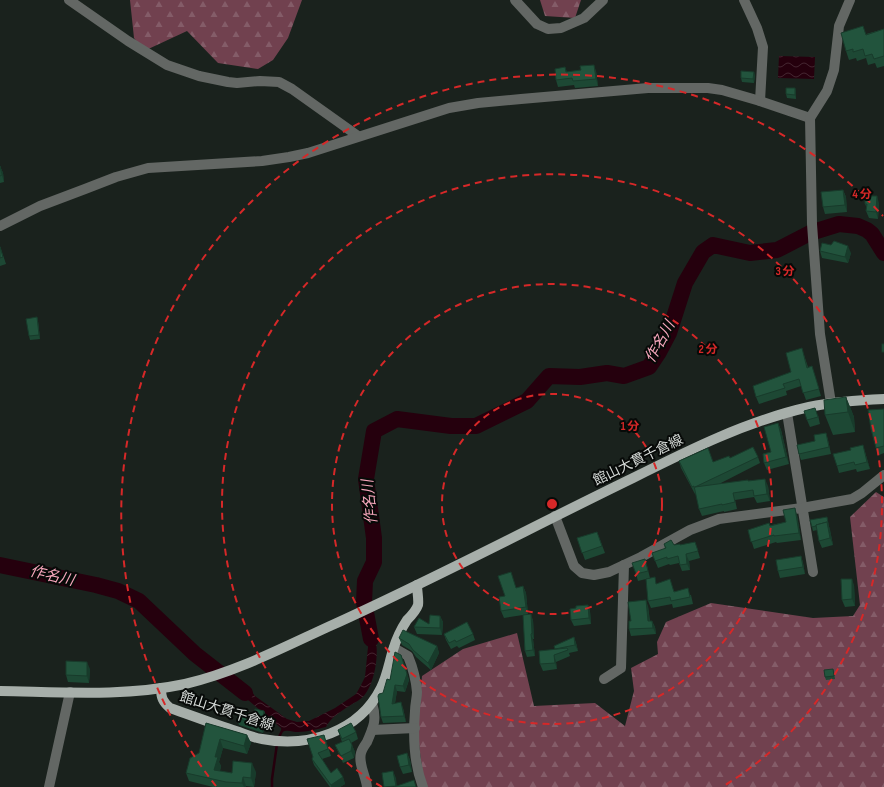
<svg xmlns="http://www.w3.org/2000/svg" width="884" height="787" viewBox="0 0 884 787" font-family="'Sofia Sans Condensed','Noto Sans JP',sans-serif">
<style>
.forest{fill:url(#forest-firs)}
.water{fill:url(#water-waves)}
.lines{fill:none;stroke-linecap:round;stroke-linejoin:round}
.stream{stroke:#25000d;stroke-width:2.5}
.river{stroke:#25000d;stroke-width:16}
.minor{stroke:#636764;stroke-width:10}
.major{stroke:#a7afaa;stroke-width:10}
.wall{fill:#1d4834}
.shaded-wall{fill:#183b2b}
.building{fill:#22543d;stroke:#183b2b}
.ring{fill:none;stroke:#d62828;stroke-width:2;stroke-dasharray:7 5}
.labels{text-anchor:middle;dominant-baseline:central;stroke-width:4;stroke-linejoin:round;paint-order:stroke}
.street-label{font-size:14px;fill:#d4d9d6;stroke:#070a08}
.water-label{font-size:15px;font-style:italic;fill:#f6a6bb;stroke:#070a08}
.centre{fill:#d62828;stroke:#070a08;stroke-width:2}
.ring-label{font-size:12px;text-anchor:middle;font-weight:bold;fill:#d62828;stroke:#070a08;stroke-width:4;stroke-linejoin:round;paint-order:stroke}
</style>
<defs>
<pattern id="forest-firs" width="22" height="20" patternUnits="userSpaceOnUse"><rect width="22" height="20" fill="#71414f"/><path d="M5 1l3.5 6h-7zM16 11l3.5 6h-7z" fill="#845c68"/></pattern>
<pattern id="water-waves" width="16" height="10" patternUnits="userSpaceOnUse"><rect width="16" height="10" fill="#25000d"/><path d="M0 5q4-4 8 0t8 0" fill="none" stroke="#442530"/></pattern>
</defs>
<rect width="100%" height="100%" fill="#1a221d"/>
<!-- forest -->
<g class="forest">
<polygon points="130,0 302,0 288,38 273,60 258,69 218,63 187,31 144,51 134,38"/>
<polygon points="540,0 581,0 575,18 545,16"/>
<polygon points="876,492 884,497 884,787 426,787 424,785 417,728 422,676 463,649 517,633 534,706 595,703 625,726 634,691 631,668 658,654 657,642 666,622 711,603 813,618 853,616 860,605 850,517"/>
</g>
<!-- water -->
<g class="water">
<polygon points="779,56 815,57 814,79 778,78"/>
<path d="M371,615C372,625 375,634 376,643C379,658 373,692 359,700C349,706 331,716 326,727C317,729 307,732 298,732C292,732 288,729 282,732L281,728L241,694L239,693H235L223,682L237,677L248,686L255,696L287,719L297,722L309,721L335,708L356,694L360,687L365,677L368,647L363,619Z"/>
</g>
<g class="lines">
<!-- stream -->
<g class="stream">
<polyline points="278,739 283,729"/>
<polyline points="272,787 272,779 277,744"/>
</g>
<!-- river -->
<g class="river">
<polyline points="0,565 96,585 118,591 139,601 195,654 245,693"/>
<polyline points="371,639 364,602 365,581 374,562 374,538 366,479 374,431 397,419 451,426 476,426 527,401 549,376 580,377 607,373 624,376 649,367 659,352 669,333 685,283 703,252 713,245 750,253 777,250 810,233 839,224 858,226 867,230 872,234 884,253"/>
</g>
<!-- minor -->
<g class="minor">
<polyline points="69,0 128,41 167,65 199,76 228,82 237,83 260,81 279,82 292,89 358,136"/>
<polyline points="515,0 537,24 548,29 561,28 584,18 603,0"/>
<polyline points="744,0 757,28 763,47 760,101"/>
<polyline points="0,226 40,206 85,189 116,177 148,168 262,161 289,157 308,153 449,108 478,103 521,99 648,88 708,88 722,90 760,101 810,118"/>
<polyline points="831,403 820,334 812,224 810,118 827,91 834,70 839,26 850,0"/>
<polyline points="787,413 813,572"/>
<polyline points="555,516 574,566 582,573 594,575 609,572 641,557 690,530 719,519 802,508 852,499 862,493 884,475"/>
<path d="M394,648L408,656C413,668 416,679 417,692C417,698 415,704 415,711C413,736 414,764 423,787"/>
<polyline points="604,679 621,668 624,565"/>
<polyline points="372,730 415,728"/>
<polyline points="49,787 70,692"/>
<path d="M367,787C366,776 358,764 361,753C362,749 365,745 367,742C374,726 377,719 372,703"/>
</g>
<!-- major -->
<g class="major">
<path d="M161,688C161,698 163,702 170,708C193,716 214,724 236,731C245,734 254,738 262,739C308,748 359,732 381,688C387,676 389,663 393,650C396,640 401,629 407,620C411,616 416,611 418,605C419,600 417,591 417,585"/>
<path d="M0,691C61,692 124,697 185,684C236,672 282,648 330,626C432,580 532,527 633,478C689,450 747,421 809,407C833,402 859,400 884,399"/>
</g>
</g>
<!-- wall -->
<g class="wall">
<polygon points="884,29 884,66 877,68 875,63 868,65 866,58 857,61 856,58 849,60 846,51 866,34"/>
<polygon points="565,67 567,72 596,71 598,86 575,88 574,85 558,87 556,80"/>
<polygon points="755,75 754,83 742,82 741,78"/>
<polygon points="795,88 796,92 796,99 787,98 786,94"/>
<polygon points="0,166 3,173 4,182 0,183"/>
<polygon points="843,190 846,197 847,212 825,214 823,207"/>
<polygon points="879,203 878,219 869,218 866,211 867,208 865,204"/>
<polygon points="0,246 6,264 0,266"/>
<polygon points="820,251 851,253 848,263 822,258"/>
<polygon points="37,317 38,321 40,339 30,340 29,336"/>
<polygon points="804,355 808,367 812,366 821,396 806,400 801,386 786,391 787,395 759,404 756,397 791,372"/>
<polygon points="846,397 854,417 855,432 833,435 825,415"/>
<polygon points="884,409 884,453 879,455 876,448"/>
<polygon points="818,415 820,424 810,427 807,420"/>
<polygon points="778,423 781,430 789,464 767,470 764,463 771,452"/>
<polygon points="826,433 828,440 831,454 801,460 799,454"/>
<polygon points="865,452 870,469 857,472 856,469 839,473 837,466"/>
<polygon points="758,457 760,463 719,484 748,481 768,486 770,501 757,503 754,497 735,500 737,509 724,512 724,511 702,516 699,509 696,493 695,494 681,468 679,461 713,462 730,458"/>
<polygon points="797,515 801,540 777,543 776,542 754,549 748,530 786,522"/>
<polygon points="827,517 833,545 822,548 819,541 817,530 813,531 812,527"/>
<polygon points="597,532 605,553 585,560 577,538"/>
<polygon points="664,544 674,545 681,545 697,548 700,558 689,561 690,570 682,571 679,563 670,565 669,564 658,568 652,553 665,549"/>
<polygon points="801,556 803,563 805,574 780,578 778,571"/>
<polygon points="647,566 650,578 638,581 636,574"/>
<polygon points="658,583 674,591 691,595 693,604 673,608 672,604 651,608 648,601"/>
<polygon points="854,585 855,606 845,607 842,600"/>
<polygon points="523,586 526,593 528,614 533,620 534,639 533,639 535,656 527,657 525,651 523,615 504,618 501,611 505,596 516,588"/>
<polygon points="588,605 590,611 591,624 574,626 571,620 576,608"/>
<polygon points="648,606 650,621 652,621 655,627 656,634 631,636 629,629 631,621"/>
<polygon points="440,616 443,622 442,635 417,634 414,627 429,624"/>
<polygon points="444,634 473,634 475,640 459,648 457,646 451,649 446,640"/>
<polygon points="574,637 576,643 578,651 569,653 570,656 556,662 557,669 543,671 540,664 555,649"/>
<polygon points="399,638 437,646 439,653 431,670 416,657 412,651 402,645"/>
<polygon points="401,655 409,680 405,692 397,691 395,703 403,708 406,722 383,723 381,717 390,680"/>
<polygon points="90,669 89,683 68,682 66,675"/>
<polygon points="833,669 834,672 835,679 826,680 825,677"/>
<polygon points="264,711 267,718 263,733 239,725 237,718"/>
<polygon points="206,723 247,735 251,743 247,754 223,748 219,762 221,766 220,771 232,773 256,772 254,787 246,786 246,787 213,787 189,781 186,773 199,753"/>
<polygon points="338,730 356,732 358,739 351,743 355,752 354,758 343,763 335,745 342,742"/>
<polygon points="324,735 331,756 322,759 331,773 343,777 345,784 340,787 330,787 314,765 312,759"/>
<polygon points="407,753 410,760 412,772 403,774 400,767"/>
</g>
<!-- shaded-wall -->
<g class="shaded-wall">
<polygon points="594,65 596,71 598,86 596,79"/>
<polygon points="754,72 755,75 754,83 753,79"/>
<polygon points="795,88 796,92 796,99 795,95"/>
<polygon points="0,166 3,173 4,182 2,175"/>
<polygon points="843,190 846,197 847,212 845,205"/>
<polygon points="877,196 879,203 878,219 876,212"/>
<polygon points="848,246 851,253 848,263 845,257"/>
<polygon points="37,317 38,321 40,339 39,335"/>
<polygon points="846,397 854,417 855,432 848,412"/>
<polygon points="778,423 781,430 789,464 786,457"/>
<polygon points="863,445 865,452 870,469 867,462"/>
<polygon points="765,479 768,486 770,501 767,494"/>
<polygon points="795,508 797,515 801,540 799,533"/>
<polygon points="827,522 830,529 833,545 830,538"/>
<polygon points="686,554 689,561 690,570 687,564"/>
<polygon points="801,556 803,563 805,574 803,567"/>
<polygon points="852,579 854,585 855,606 852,599"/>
<polygon points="523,586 526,593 528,614 526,607"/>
<polygon points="646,600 648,606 650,628 648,621"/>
<polygon points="588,605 590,611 591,624 589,618"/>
<polygon points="531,614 533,620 534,639 532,633"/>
<polygon points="440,616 443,622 442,635 440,628"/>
<polygon points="652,621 655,627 656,634 653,628"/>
<polygon points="531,634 533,639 535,656 533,650"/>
<polygon points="574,637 576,643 578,651 575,645"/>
<polygon points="437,646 439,653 431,670 428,663"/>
<polygon points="401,655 409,680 405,692 403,686"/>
<polygon points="554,655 556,662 557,669 555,663"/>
<polygon points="87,662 90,669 89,683 87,676"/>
<polygon points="395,685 397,691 394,709 392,704"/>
<polygon points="401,702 403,708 406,722 404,716"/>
<polygon points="264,711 267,718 263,733 261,726"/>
<polygon points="247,735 251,743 247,754 244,746"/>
<polygon points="220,739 223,748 219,762 221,766 218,779 214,770 215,757"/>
<polygon points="352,745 355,752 354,758 351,751"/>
<polygon points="407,753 410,760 412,772 409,765"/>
<polygon points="252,763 256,772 254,787 251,778"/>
<polygon points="393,771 396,778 397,787 396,787 396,786"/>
<polygon points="243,777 246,786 246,787 244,787 242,783"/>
<polygon points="343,777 345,784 340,787 331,787 331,785"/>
</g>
<!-- building -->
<g class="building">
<polygon points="863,26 866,35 884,29 884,56 874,59 872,54 865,56 863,49 853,52 853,49 846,51 841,33"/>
<polygon points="594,65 596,79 573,81 572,78 556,80 555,69 565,67 566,72 581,70 580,66"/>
<polygon points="741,71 754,72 753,79 741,78"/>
<polygon points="786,88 795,88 795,95 786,94"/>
<polygon points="0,166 2,175 0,176"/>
<polygon points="843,190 845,205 823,207 821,192"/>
<polygon points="865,196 877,196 876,212 866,211 867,204 865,204"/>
<polygon points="834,241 848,246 845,257 820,251 822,243 831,245"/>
<polygon points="0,247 3,257 0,258"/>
<polygon points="37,317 39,335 29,336 26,319"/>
<rect x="882" y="344" width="2" height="8"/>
<polygon points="802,348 807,368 812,366 819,389 803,393 799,379 783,384 785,388 756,397 753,386 791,372 786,353"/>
<polygon points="846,397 848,412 825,415 824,400"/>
<polygon points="815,408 818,417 807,420 804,411"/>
<polygon points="884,409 884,446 876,448 871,429 868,410"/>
<polygon points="778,423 786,457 764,463 763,454 771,452 764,427"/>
<polygon points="826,433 829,447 799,454 797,445 815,441 814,435"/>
<polygon points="863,445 867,462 855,465 854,462 837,466 833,454 851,450 850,448"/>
<polygon points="753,447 758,457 695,487 748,480 748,481 765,479 767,494 754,496 753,490 733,493 735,502 722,505 722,504 699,509 694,486 692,487 679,461 708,448 713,462 729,456 730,458"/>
<polygon points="795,508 799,533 774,536 774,535 751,542 748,530 769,523 770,526 786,522 783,510"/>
<polygon points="827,517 828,524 827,522 816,525 816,526 812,527 810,520"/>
<polygon points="827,522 830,538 819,541 816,525"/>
<polygon points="597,532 602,546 582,553 577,538"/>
<polygon points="671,540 674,545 680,544 680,545 695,542 698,551 686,554 687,564 680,565 678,556 667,559 667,557 655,561 652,553 666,548 664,544"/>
<polygon points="801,556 803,567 778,571 776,560"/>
<polygon points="645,559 648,571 636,574 632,563"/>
<polygon points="511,572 516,588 523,586 526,607 501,611 499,597 505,596 498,576"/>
<polygon points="655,577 656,584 670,579 674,592 688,588 690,597 671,601 670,597 648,601 646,579"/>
<polygon points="841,579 852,579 852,599 842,600"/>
<polygon points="646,600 648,621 652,621 653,628 629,629 629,621 631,621 628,602"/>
<polygon points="588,605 589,618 571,620 570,609 576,608 576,606"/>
<polygon points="531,614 532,633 531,634 533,650 525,651 523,615"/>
<polygon points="430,615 440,616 440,628 414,627 419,618 429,624"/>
<polygon points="467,622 473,634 456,642 455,640 449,643 444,634"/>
<polygon points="403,630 437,646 428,663 413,650 409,644 399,638"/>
<polygon points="574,637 575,645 555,649 554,646"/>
<polygon points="567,648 568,650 554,655 555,663 540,664 539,651"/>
<polygon points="395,652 401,655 407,674 403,686 395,685 392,704 401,702 404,716 381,717 378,696 379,694 383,693 387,679 390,680"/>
<polygon points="66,661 87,662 87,676 66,675"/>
<polygon points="833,669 834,676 825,677 824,670"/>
<polygon points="255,709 264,711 261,726 237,718 239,710 254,714"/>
<polygon points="206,723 247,735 244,746 220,739 215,757 218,757 214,770 232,773 233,761 252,763 251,778 243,777 242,783 226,782 186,773 190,758 199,753"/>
<polygon points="351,723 356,732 342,739 338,730"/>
<polygon points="324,735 328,749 318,753 331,773 337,768 343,777 331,785 312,759 313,757 307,739"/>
<polygon points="349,739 352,745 351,751 341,756 335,745"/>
<polygon points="407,753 409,765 400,767 397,756"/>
<polygon points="393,771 396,786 384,787 382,773"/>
<polygon points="414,780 416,787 394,787"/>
</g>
<!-- distance rings -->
<g class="ring">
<circle cx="552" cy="504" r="110"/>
<circle cx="552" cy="504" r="220"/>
<path d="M382 787A330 330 0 1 1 722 787"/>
<path d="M216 786A439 439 0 0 1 883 216"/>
</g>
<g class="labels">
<!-- street labels -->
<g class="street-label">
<text transform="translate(638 460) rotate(-26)">館山大貫千倉線</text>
<text transform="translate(227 711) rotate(18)">館山大貫千倉線</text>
</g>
<!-- water labels -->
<g class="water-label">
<text transform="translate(660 342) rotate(-61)">作名川</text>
<text transform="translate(370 502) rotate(-96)">作名川</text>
<text transform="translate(52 576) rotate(13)">作名川</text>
</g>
</g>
<circle cx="552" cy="504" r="6" class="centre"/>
<g class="ring-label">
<text x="862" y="198">4 分</text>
<text x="785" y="275">3 分</text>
<text x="708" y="353">2 分</text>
<text x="630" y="430">1 分</text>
</g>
</svg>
